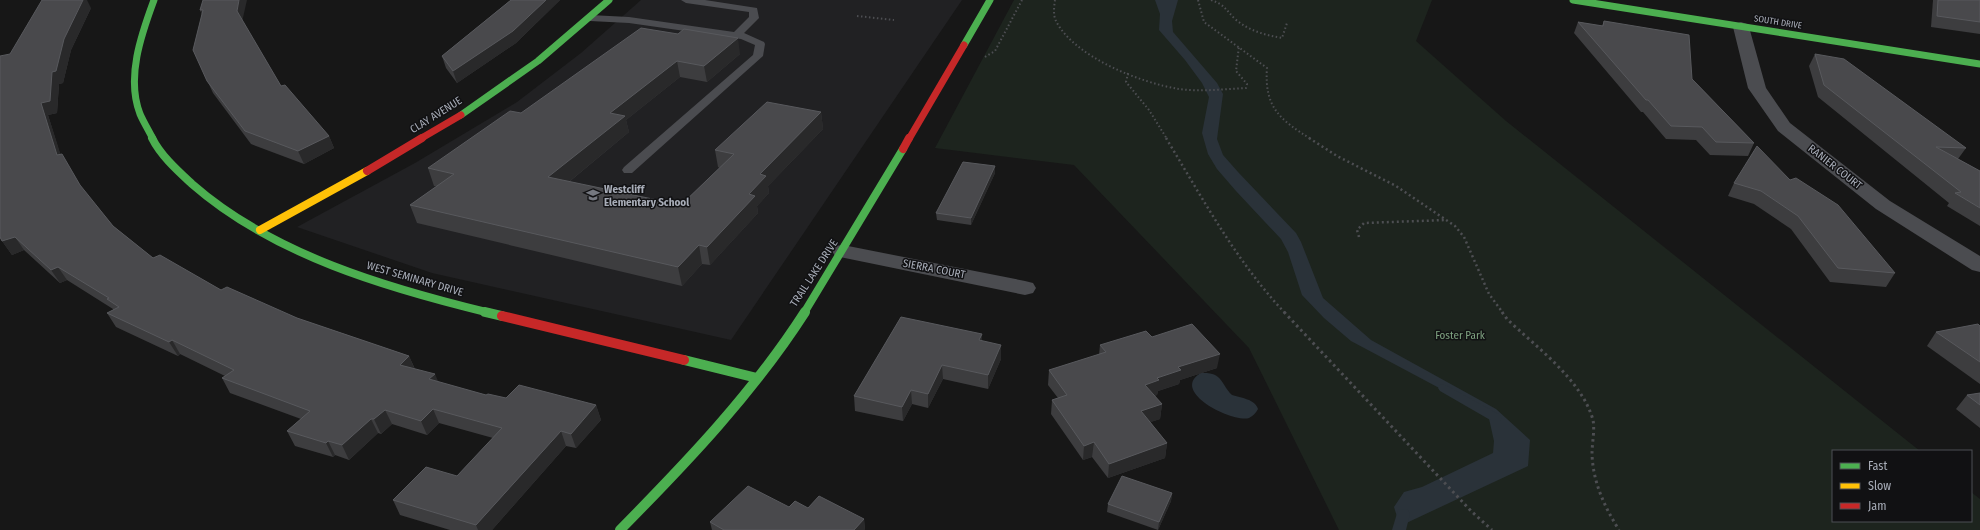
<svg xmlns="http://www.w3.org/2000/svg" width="1980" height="530" viewBox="0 0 1980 530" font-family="'Fira Sans Condensed',sans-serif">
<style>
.built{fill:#212123}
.green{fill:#1d241e}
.water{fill:#2a3239}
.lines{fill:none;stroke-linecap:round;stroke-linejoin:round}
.stream{fill:#2a3239;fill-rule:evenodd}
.path-far2{stroke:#4d4e52;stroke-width:2;stroke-dasharray:1.5 2.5;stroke-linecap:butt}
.path-far1{stroke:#4d4e52;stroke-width:2.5;stroke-dasharray:2 3;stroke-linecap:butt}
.path{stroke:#4d4e52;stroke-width:3;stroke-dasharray:2.5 3.5;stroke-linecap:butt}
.lane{fill:#4b4c50;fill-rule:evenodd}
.street{fill:#4b4c50;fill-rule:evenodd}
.fast-far2{stroke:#4caf50;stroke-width:7}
.fast-far1{stroke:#4caf50;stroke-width:8}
.fast{stroke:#4caf50;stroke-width:10}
.slow{stroke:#ffc107;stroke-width:8}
.jam-far2{stroke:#c62828;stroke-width:7}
.jam-far1{stroke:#c62828;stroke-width:8}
.jam{stroke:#c62828;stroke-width:10}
.wall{fill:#3d3d3f}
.shaded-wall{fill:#29292a}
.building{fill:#49494c;stroke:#58595d}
.labels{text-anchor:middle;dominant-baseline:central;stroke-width:3;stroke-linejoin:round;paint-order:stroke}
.far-street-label{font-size:9px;fill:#a8adb8;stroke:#111113}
.street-label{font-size:11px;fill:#a8adb8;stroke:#111113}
.poi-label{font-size:11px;font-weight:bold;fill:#a8adb8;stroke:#111113;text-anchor:start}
.park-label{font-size:11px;fill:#7fa381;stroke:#111113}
</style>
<rect width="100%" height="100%" fill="#171717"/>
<!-- built -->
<polygon class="built" points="641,0 962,0 731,340 432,273 297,227 415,163 517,102 581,53"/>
<!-- green -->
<polygon class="green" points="1014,0 1432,0 1416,41 1506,121 1920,451 1833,451 1833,521 1971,521 1971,492 1980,499 1980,530 1339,530 1249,348 1074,165 935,148"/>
<!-- water -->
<g class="water">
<polygon points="1155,0 1178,0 1172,21 1173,32 1217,83 1223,94 1217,139 1223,155 1238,172 1296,233 1301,242 1323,298 1371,340 1496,409 1530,440 1528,466 1400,526 1394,507 1404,492 1422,487 1493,453 1494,441 1488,414 1351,341 1324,318 1302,295 1288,252 1281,239 1236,191 1217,169 1208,154 1202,133 1209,97 1202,83 1185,60 1159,30 1160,14"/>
<path d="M1201,373C1223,372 1220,383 1232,395C1241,398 1255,399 1258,409C1256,413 1253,416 1249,418C1232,423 1169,391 1201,373Z"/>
</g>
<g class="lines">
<!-- stream -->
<g class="stream">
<polygon points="1444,384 1500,415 1502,418 1500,421 1492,421 1440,391 1438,388 1440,385"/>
<polygon points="1403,509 1408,510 1410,514 1406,530 1392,530 1398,510"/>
</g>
<!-- path-far2 -->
<g class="path-far2">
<path d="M1055,0C1054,7 1053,15 1056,21C1074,57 1141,83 1179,89C1201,92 1224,89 1246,88L1247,84L1236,71L1239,46"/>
<path d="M1198,0L1204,22L1267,68C1264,107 1280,120 1311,139"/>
<path d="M1211,0C1225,5 1226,10 1235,19C1249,31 1265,35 1282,38L1287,23"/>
<polyline points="857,16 894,20"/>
<polyline points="985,57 995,51 1022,0"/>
<polyline points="1128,73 1126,82 1149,110 1167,139"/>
</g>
<!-- path-far1 -->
<g class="path-far1">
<path d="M1166,138C1203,199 1236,261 1285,313"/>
<polyline points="1309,138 1337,156 1396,186 1455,226 1464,237 1489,294 1503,313"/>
<polyline points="1359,237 1357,230 1364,223 1446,220"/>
</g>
<!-- path -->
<g class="path">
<polyline points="1284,312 1471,511 1492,530"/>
<path d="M1502,312L1507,319C1536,347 1582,380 1593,420C1595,430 1592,443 1592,454C1593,482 1604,506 1619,530"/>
</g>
<!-- lane -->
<polygon class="lane" points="681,0 705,0 757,8 759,18 744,33 764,42 765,44 763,56 632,173 624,173 622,170 624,167 753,55 755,45 741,39 629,23 590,21 585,18 590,15 629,17 734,32 749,17 749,12 686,3"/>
<!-- street -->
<g class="street">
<polygon points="1741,22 1747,24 1749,27 1766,88 1790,123 1890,201 1980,256 1980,272 1972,270 1876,209 1778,131 1748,88 1733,27 1735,24"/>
<polygon points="843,245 1025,281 1033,283 1036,288 1033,293 1025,295 835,256 832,251 835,246"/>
</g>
<!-- fast-far2 -->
<g class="fast-far2">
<polyline points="1573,0 1980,64"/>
<polyline points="964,45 990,0"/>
<polyline points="461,115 538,61 609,0"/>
<path d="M153,139C149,131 144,123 140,114C126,78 141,35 154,0"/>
</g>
<!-- fast-far1 -->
<g class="fast-far1">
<path d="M152,138C161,156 178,171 192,184C273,255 387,288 490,313"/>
<polyline points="804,313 903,149"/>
</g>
<!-- fast -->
<g class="fast">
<polyline points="485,312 502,316"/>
<polyline points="684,360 757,378"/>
<path d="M620,530C687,462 753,393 805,312"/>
</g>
<!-- slow -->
<polyline class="slow" points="260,230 367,171"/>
<!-- jam-far2 -->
<g class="jam-far2">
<polyline points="420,139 461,115"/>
<polyline points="909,139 964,45"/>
</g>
<!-- jam-far1 -->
<g class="jam-far1">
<polyline points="903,149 909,138"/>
<polyline points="367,171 422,138"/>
</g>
<!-- jam -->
<polyline class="jam" points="502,316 684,360"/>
</g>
<!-- wall -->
<g class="wall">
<polygon points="511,0 560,0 516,43 457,83 446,68 442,56"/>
<polygon points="1933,0 1980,0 1980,34 1931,27"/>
<polygon points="91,8 71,50 63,83 59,84 57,113 48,115 60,154 81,187 113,226 153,258 221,290 297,318 409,356 415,369 438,382 486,395 506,398 596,405 601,420 576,448 566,446 492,530 450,530 400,515 393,500 457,476 493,438 439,423 427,435 392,424 381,434 378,433 349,460 335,455 333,457 295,446 287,431 301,419 230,393 222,378 225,376 180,354 178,356 116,327 107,313 113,310 113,309 67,280 60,283 24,250 12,255 0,238 10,54"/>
<polygon points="200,10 242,20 281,86 329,136 334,148 304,164 251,144 213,93 193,50 202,15"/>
<polygon points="1604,21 1692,79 1754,143 1748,156 1710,155 1696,140 1666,139 1643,112 1641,112 1574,33 1578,22 1602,26"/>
<polygon points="678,34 740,54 707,82 680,77 626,120 629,132 569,182 681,205 720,168 718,167 715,150 821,112 823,129 768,186 769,193 757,206 758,213 710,265 702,264 682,286 417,223 410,205 437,186 434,186 428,168 521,113"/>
<polygon points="1815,54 1966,148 1958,159 1980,171 1980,226 1947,206 1949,203 1818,97 1809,66"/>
<polygon points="995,166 995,173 971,225 937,220 936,213"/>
<polygon points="1790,180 1895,273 1886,287 1830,282 1791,229 1754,204 1728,196 1734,183"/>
<polygon points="1980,326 1980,384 1927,346 1936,332"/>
<polygon points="982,334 982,341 1001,359 988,389 943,379 928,408 912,404 903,421 855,411 854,396"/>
<polygon points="1152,337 1217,368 1180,380 1179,384 1158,391 1157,395 1154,396 1162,404 1160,419 1150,422 1167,443 1165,458 1108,478 1092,457 1083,460 1051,414 1052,400 1058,398 1048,385 1049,370 1099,355 1100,345"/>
<polygon points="1980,393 1980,428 1956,409 1967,395"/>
<polygon points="1172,493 1171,501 1158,530 1107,512 1108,504"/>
<polygon points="789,507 808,508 864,519 865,530 712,530 710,522"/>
</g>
<!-- shaded-wall -->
<g class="shaded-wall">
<polygon points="83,0 87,0 91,8 71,50 63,83 59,84 57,113 48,115 65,168 57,155 41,103 64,39"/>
<polygon points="239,0 247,0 242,22 237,11"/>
<polygon points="546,0 560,0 516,43 457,83 453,71"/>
<polygon points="200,10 203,10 205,21"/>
<polygon points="738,38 740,54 707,82 704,66"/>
<polygon points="677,61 680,77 626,120 629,132 553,195 548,177 610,113"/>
<polygon points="821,112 823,129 768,186 769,193 757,206 758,213 710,265 707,247 749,194 760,174"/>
<polygon points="329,136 334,148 304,164 298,151"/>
<polygon points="995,166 995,173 971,225 971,218"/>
<polygon points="15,237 24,250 12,255 2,241"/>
<polygon points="699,245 702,264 682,286 678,267"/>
<polygon points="58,267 67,280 60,283 51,270"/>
<polygon points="982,334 982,348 979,340"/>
<polygon points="172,340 180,354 178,356 169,342"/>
<polygon points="1001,345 1001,359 988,389 988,375"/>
<polygon points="1220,354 1217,368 1180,380 1179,384 1158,391 1157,395 1144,399 1145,385 1157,378 1178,367"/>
<polygon points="409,356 415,370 400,365"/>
<polygon points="942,365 943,379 928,408 928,394"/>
<polygon points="435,374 441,388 429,379"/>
<polygon points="911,390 912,404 903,421 902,407"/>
<polygon points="1162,404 1160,419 1140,426 1141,411"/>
<polygon points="596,405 601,420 576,448 571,434"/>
<polygon points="433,409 439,423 427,435 421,421"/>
<polygon points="385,410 392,424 381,434 374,419"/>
<polygon points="371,419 378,433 349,460 342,445"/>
<polygon points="561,431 566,446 492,530 478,530 476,525"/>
<polygon points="328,441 335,455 333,457 326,443"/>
<polygon points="1094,442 1092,457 1083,460 1084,446"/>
<polygon points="1167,443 1165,458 1108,478 1109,464"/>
<polygon points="1172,493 1171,501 1158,530 1159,522"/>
<polygon points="864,519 865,530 854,530"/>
</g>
<!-- building -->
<g class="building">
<polygon points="42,0 83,0 64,39 56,71 52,72 50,101 41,103 57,155 62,154 80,185 113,226 153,258 160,255 221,290 227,287 297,318 409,356 400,365 435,374 429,379 486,395 488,394 506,398 519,385 596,405 571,434 561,431 476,525 393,500 426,467 457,476 502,428 433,409 421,421 385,410 374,419 371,419 342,445 328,441 326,443 287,431 310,411 222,378 234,370 172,340 169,342 107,313 119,307 107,299 109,298 58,267 51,270 15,237 2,241 0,237 0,56 10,54"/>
<polygon points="203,0 239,0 237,11 281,86 285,85 329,136 298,151 245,131 207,81 193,50 203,10 200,10"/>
<polygon points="511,0 546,0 513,31 453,71 442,56"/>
<polygon points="1938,0 1980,0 1980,22 1937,16"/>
<polygon points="1604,21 1689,35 1692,79 1754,143 1716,142 1702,127 1671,126 1648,100 1646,100 1578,22 1603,26"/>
<polygon points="641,28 678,34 684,29 738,38 704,66 677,61 610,113 625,116 548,177 681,205 734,154 715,150 767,102 821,112 760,174 766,176 749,194 755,196 707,247 699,245 678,267 410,205 454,174 428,168 510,111 521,113"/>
<polygon points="1815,54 1844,59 1966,148 1936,147 1980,171 1980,208 1955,193 1961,192 1824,85"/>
<polygon points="1757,146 1790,180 1796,178 1838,205 1895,273 1838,268 1798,216 1761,191 1734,183"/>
<polygon points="963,162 995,166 971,218 936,213"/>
<polygon points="901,317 982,334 979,340 1001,345 988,375 942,365 928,394 911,390 902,407 854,396"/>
<polygon points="1192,324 1220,354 1178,367 1181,370 1157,378 1159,380 1145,385 1162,404 1141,411 1167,443 1109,464 1094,442 1084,446 1052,400 1067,395 1049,370 1106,352 1100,345 1146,331 1152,337"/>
<polygon points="1978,324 1980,326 1980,362 1936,332"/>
<polygon points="1980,393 1980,405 1967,395"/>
<polygon points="1122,476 1172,493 1159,522 1108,504"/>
<polygon points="748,486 789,507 795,501 808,508 819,496 864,519 854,530 724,530 710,522"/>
</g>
<!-- icons -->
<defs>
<g id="school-bare" transform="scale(1.08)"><path d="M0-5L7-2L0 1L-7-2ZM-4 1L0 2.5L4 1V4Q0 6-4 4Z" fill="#757880" stroke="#111113" stroke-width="2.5" paint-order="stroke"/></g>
</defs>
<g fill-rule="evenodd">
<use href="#school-bare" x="593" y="195"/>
</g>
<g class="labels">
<!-- far-street labels -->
<g class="far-street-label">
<text transform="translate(1778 22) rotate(9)">SOUTH DRIVE</text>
</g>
<!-- street labels -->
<g class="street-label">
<text transform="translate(436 115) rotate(-32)">CLAY AVENUE</text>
<text transform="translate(1835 167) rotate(38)">RANIER COURT</text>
<text transform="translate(934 269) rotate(11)">SIERRA COURT</text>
<text transform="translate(814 273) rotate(-57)">TRAIL LAKE DRIVE</text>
<text transform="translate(415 279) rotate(16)">WEST SEMINARY DRIVE</text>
</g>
<!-- poi labels -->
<g class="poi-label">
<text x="604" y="189">Westcliff<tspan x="604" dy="13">Elementary School</tspan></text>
</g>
<!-- park labels -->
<g class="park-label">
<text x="1460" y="335">Foster Park</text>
</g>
</g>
<!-- legend -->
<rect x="1832" y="450" width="140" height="72" fill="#111113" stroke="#4d4f55"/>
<rect x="1840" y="463" width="20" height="6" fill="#4caf50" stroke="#4d4f55"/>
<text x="1868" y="470" font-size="12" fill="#a8adb8">Fast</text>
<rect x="1840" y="483" width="20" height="6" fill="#ffc107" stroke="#4d4f55"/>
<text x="1868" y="490" font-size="12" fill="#a8adb8">Slow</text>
<rect x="1840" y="503" width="20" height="6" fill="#c62828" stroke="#4d4f55"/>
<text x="1868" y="510" font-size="12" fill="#a8adb8">Jam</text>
</svg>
